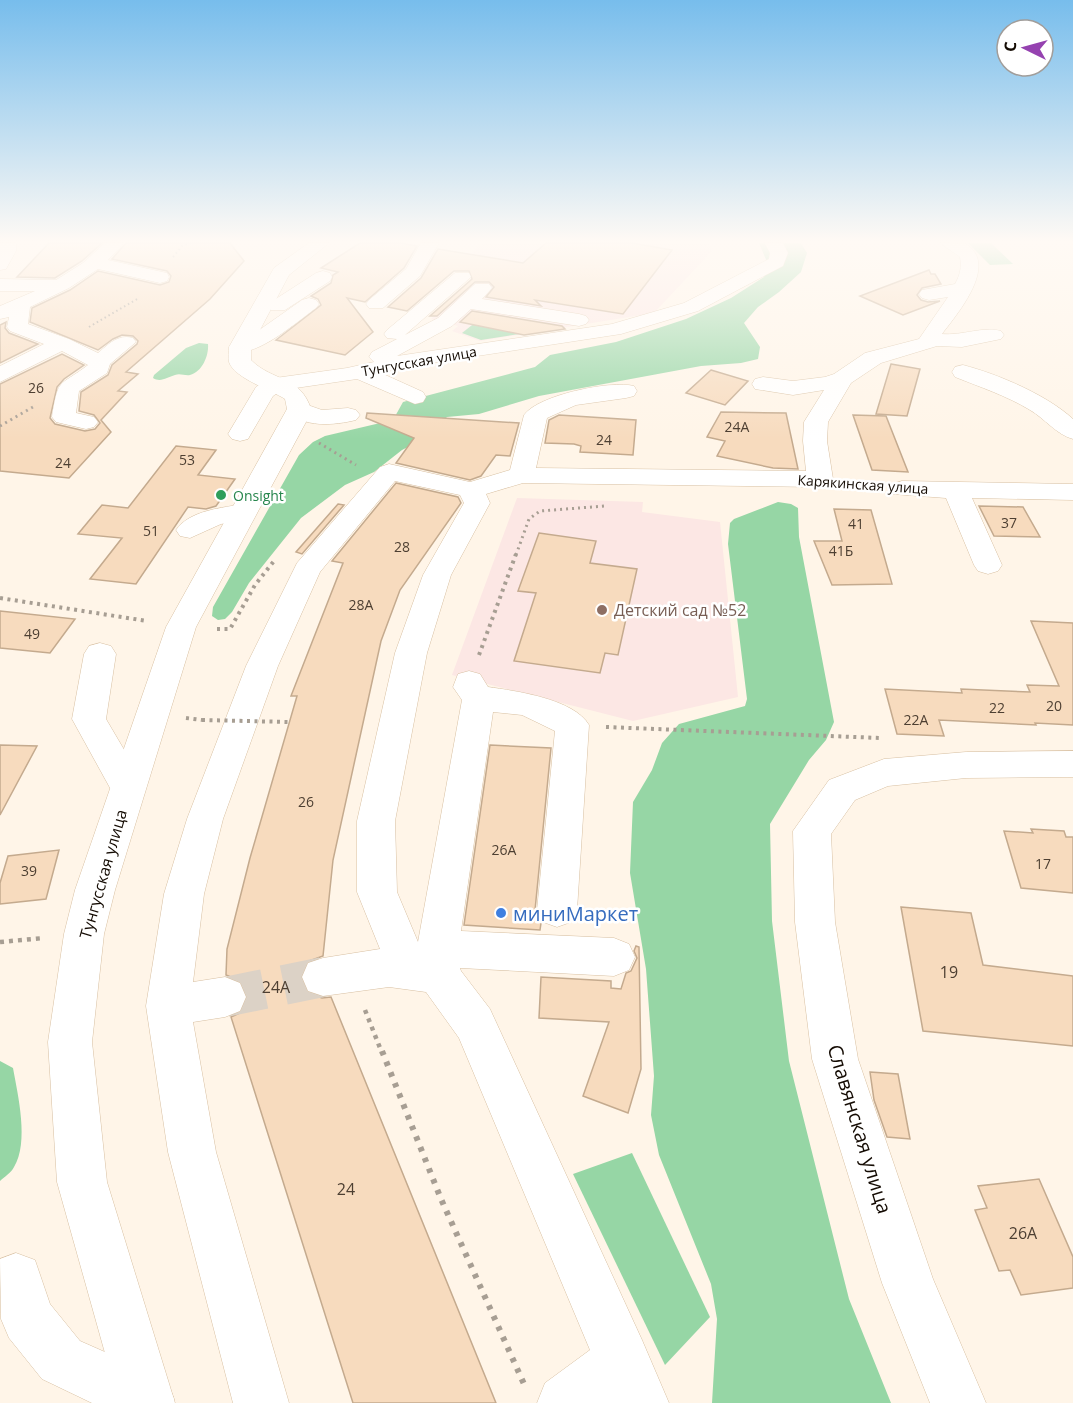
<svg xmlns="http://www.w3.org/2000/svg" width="1073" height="1403" viewBox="0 0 1073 1403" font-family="'Open Sans',sans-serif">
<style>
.education{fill:#fce7e4}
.green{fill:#96d6a5}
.building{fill:#f7dbbe;stroke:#c4aa8e;stroke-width:1.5}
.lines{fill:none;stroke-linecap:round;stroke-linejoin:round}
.minor-tunnel{stroke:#dcd2c6;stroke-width:40;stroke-dasharray:40 20;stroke-linecap:butt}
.minor-casing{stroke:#d8c0a2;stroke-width:1}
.major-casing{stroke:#d8c0a2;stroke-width:1}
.path-far4{stroke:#a79e93;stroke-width:2;stroke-dasharray:1.5 3;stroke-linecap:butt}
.path-far3{stroke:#a79e93;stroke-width:3;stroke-dasharray:2 4;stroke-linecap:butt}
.path-far2{stroke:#a79e93;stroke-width:4;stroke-dasharray:3 4.5;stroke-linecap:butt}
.path-far1{stroke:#a79e93;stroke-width:4.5;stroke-dasharray:4 5;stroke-linecap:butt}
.path{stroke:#a79e93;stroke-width:6;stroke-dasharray:4.5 7;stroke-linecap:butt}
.minor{fill:#fff;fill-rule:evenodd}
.major{fill:#fff;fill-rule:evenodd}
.path-bridge{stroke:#a79e93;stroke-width:4;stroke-dasharray:3 4.5;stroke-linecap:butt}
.leisure-dot{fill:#2e9e5b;stroke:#fff;stroke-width:2}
.education-dot{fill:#8d6e63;stroke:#fff;stroke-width:2}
.shop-dot{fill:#3f7fe0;stroke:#fff;stroke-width:2}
.labels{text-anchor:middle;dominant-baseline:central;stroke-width:5;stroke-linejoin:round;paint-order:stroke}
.far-street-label{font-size:14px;fill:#140b03;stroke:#fff}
.number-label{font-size:14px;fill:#4d3f32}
.far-leisure-label{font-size:14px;fill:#27864d;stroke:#fff;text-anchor:start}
.education-label{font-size:16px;fill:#785e54;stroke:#fff;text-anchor:start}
.street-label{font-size:16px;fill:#140b03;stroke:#fff}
.near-number-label{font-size:16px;fill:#4d3f32}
.near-shop-label{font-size:20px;fill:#366cbe;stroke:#fff;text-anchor:start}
.near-street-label{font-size:20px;fill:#140b03;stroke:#fff}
</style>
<rect width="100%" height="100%" fill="#fff5e8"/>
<!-- education -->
<g class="education">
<polygon points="482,243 708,243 712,251 654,313 480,341 452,331 458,326 431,319 498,259 471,254"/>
<polygon points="517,498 643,502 642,512 720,522 738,697 633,721 452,675"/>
</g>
<!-- green -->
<g class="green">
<polygon points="759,243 801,243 807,253 801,272 779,292 758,307 744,323 760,347 758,359 741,363 701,366 539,396 479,414 447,417 427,437 402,450 374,472 345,485 301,518 249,583 232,612 225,619 218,620 212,616 213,607 299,455 313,442 325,436 393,420 403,402 535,367 550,355 616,342 686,319 731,298 764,277 767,262"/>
<polygon points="968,243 991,243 1013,264 990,265"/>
<polygon points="486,314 557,328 481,340 462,333"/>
<path d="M199,343L208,344C209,356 202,372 190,375C185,376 180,373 175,375C167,377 161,383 153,378L154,375L186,348Z"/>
<polygon points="778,502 791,504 798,508 799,537 834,722 826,740 809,760 770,824 772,921 789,1061 849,1299 891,1403 712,1403 717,1319 711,1284 659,1155 651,1115 654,1076 646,969 630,873 633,802 652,770 662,743 679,724 745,706 747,699 728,544 730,523 734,519"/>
<path d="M0,1061L13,1068C18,1096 29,1142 14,1167C11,1173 4,1177 0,1181Z"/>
<polygon points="632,1153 710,1317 665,1365 573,1174"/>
</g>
<!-- building -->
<g class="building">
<polygon points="49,243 102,243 82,261 55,278 17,277"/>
<polygon points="126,243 230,243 244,261 210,299 126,372 138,374 118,391 127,392 101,420 111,432 69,478 0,471 0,384 62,354 84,365 64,379 57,387 50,418 55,424 85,431 95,429 100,423 94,415 79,411 81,392 108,375 112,365 137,344 138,341 133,336 122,335 113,339 98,350 30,322 32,308 70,290 98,271 160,285 169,282 171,276 167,271 112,259"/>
<polygon points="360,243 401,243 417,246 404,268 365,302 347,298 373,332 345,355 276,340 321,305 318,299 311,296 331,283 333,275 338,272 321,268"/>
<polygon points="546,243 632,243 672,250 623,314 535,300 541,306 486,297 494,287 489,282 475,282 437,316 430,316 472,279 469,271 454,271 407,311 388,307 421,278 438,249 523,263"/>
<polygon points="929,270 931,274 935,274 941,284 922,288 917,295 921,300 928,302 940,301 903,315 860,296"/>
<polygon points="472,311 562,326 565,329 524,335 460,322"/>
<polygon points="6,322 5,328 9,333 38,344 0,363 0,325"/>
<polygon points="891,364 920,369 907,416 876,414"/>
<polygon points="711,370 748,381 725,405 686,393"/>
<polygon points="721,412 786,413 798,469 773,468 717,456 725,441 707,437"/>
<polygon points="367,413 519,423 510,456 496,455 481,476 470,480 396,463 414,438 366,418"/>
<polygon points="559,415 636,420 633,455 580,452 581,446 574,444 545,443 549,420"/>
<polygon points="853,415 886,416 908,472 872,470"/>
<polygon points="176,446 216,450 198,475 235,479 216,506 206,509 188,507 136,584 90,579 122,538 78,534 102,505 128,508"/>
<polygon points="396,483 458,497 461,503 400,590 381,641 333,860 323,956 306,962 300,978 307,993 322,998 331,997 496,1403 353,1403 231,1017 242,1012 248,996 241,981 226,975 227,949 250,858 297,696 291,696 343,563 332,561"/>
<polygon points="338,504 344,505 302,554 296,552"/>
<polygon points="979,506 1023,507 1040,537 994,536"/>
<polygon points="834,509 871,510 892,584 832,585 814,541 842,541"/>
<polygon points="539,533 596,541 590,563 637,569 618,655 605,653 600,673 514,661 536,593 518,591"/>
<polygon points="0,611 75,619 50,653 0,648"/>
<polygon points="1031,621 1073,623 1073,725 1035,723 1036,725 939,720 944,736 897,734 885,689 962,693 961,689 1030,692 1027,685 1059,686"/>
<polygon points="0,745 37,746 0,815"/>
<polygon points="490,745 551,748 535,910 541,923 540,930 464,925"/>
<polygon points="1031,829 1064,831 1066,837 1073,837 1073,893 1021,888 1004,831 1033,833"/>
<polygon points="59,850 46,899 0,904 0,883 8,856"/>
<polygon points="901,907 971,913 983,965 1073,976 1073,1046 923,1031"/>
<polygon points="636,946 639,947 641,1069 628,1113 583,1096 609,1022 539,1018 541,977 611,981 611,988 621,989 626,973 631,971 637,958 634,951"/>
<polygon points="870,1072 898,1074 910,1139 887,1137 874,1100"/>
<polygon points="1039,1179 1073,1257 1073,1288 1021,1295 1010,1270 999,1271 975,1210 987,1208 978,1186"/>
</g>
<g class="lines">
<!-- minor-tunnel -->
<polyline class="minor-tunnel" points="225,997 323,977"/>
<!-- minor casing -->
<g class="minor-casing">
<g id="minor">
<polygon points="0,243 16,243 16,251 6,269 0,270"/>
<path d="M105,243H124L108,260L167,273L169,277L167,281L160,283L98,269L69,288L30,307L28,324L69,339L98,353C109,344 118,334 133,338L136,342L110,364L107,373L79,391L76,413L94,417L98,422L94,427L86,429L56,422L52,417C59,376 58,388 88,365L62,351L0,382V366L44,344L10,331L7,327L9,317L0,319V306L35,291H0V279L56,280L83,263Z"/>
<polygon points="421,243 439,243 420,276 383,308 369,308 366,304 369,300 406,269"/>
<polygon points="765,243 783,243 788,253 783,266 698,311 621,334 405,367 381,373 423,392 426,397 423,402 415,404 357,379 282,390 273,396 248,439 240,441 232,439 228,434 256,387 268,379 347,368 374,362 369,357 372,352 397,339 387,338 384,334 387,330 455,273 469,273 471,277 405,335 438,318 475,284 489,284 492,288 482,299 579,314 586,316 589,320 586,324 579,326 471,309 452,326 397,356 612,324 684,303 769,259 770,253"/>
<path d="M940,243L966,244C999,265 958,313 942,334C962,336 983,326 1001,331L1004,335L1001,339L962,347L937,346L881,363L851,383L828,422L827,441L833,479L829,484L820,487L523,483L486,494L490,503L451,575L427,653L395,821L397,892L418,942L462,700L453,687L458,674L469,671L480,674L488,687C516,691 574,699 589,725L577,910L571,922L557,927L543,922L537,910L555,731L522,715L493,712L461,931L614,938L629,944L635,957L629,970L614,976L460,968L461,971L490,1009L642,1340L669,1403H537L545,1383L590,1350L459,1038L426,992L389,987L323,996L308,991L302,977L308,963L323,958L380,949L357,892V821L395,653L423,575L464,503L460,495L395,481L320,572L278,666L223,819L204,894L193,982L225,977L240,983L246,997L240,1011L225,1017L193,1022L216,1152L289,1403H233L168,1152L146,1006L164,894L187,819L246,666L297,563L380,467L389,464L470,482L510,470L524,415C538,395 611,380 634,386L637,391L634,396L626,398L576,405L547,418L536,468L806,471L803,441L804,422L824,390L793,395L755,389L752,384L755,379L763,377L793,381L825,377L834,374L865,353L919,339L948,297L929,300L922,298L919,294L922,290L955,284C960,275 962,267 960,257Z"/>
<polygon points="323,271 330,273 332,277 330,281 285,310 271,310 268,306 271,302 316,273"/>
<path d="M309,298L316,300L319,304L316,308C296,322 257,358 233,351L229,347L233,343L255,333L302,300Z"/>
<path d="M963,365C998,374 1047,395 1073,419V439C1057,435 1044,418 1030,410C1007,396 980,387 955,377L952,372L955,367Z"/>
<path d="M299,402L322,410L348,408L356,410L360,415L356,420C336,425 301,429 287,409L291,404Z"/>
<polygon points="902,481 1073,484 1073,500 972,498 1002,565 998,571 988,574 978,571 974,565 946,498 893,494 889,489 893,484"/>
<path d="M244,504L253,506L257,512L253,518L221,524L190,538L180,536L176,530C190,510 222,508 244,504Z"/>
<polygon points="100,643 111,646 116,654 106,719 146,787 141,797 128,801 115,797 72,719 84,654 89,646"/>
<polygon points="16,1253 35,1260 50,1304 80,1341 166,1379 174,1399 173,1403 92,1403 42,1379 9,1338 1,1319 0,1259"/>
</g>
</g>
<!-- major casing -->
<g class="major-casing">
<g id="major">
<path d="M309,243H329L289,275L251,347V360C273,382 300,375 311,409L306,422L196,627L115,890L104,934L92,1042L107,1182L175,1403H119L57,1182L48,1042L64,934L75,890L166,627L287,409L285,399C271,390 234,378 229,362C228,358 229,351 229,347L274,268Z"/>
<polygon points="1073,751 1073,777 966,778 888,786 855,800 831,834 835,922 858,1059 933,1279 986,1403 930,1403 882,1283 812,1059 795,922 793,831 829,780 884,759 966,752"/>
</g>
</g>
<!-- path-far4 -->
<g class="path-far4">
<polyline points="173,257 182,246 191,243"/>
<polyline points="89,327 139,298"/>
</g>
<!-- path-far3 -->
<g class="path-far3">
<polyline points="0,426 33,407"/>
<polyline points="319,443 356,465"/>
<polyline points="849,484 871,486"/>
<polyline points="516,555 529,519 540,511 605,506"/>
</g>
<!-- path-far2 -->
<g class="path-far2">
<polyline points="0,598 147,621"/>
<polyline points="217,629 230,629 255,585 274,561"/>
<polyline points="479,655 516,554"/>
<polyline points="186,718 202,720"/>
<polyline points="606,727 880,738"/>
</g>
<!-- path-far1 -->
<g class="path-far1">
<polyline points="0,942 44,938"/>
<polyline points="365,1010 382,1053"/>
</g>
<!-- path -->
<polyline class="path" points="382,1051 441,1199 524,1384"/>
<!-- minor -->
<use href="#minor" class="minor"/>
<!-- major -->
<use href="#major" class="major"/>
<!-- path-bridge -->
<polyline class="path-bridge" points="202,720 289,722"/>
</g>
<!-- sky -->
<linearGradient id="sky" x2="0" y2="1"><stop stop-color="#77bdec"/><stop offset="0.55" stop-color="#fffaf5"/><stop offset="1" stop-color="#fffaf5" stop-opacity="0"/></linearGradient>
<rect width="1073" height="439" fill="url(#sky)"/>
<!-- markers -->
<circle class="leisure-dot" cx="221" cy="495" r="6"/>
<circle class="education-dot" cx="602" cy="610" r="6"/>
<circle class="shop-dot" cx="501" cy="913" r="6"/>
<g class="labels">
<!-- far-street labels -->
<g class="far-street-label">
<text transform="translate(419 361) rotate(-10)">Тунгусская улица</text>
<text transform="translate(863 484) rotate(4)">Карякинская улица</text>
</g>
<!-- number labels -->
<g class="number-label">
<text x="36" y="387">26</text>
<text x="737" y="426">24А</text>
<text x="604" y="439">24</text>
<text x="187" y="459">53</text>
<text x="63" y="462">24</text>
<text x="1009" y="522">37</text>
<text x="856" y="523">41</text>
<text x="151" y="530">51</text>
<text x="402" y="546">28</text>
<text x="841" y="550">41Б</text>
<text x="361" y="604">28А</text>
<text x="32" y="633">49</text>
<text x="1054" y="705">20</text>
<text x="997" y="707">22</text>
<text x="916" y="719">22А</text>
<text x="306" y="801">26</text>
<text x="504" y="849">26А</text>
<text x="1043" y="863">17</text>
<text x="29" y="870">39</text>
</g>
<!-- far-leisure labels -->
<g class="far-leisure-label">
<text x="233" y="495">Onsight</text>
</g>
<!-- education labels -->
<g class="education-label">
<text x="614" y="610">Детский сад №52</text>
</g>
<!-- street labels -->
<g class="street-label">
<text transform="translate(103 874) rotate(-74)">Тунгусская улица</text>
</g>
<!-- near-number labels -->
<g class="near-number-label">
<text x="949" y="972">19</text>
<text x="276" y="987">24А</text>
<text x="346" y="1189">24</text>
<text x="1023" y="1233">26А</text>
</g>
<!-- near-shop labels -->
<g class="near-shop-label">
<text x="513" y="913">миниМаркет</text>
</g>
<!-- near-street labels -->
<g class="near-street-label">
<text transform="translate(860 1129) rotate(73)">Славянская улица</text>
</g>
</g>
<!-- north arrow -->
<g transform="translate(1025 48) rotate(275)"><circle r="28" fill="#ffffff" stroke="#a19d9a" stroke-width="1.5"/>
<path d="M0-4.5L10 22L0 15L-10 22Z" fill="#9542b0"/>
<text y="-9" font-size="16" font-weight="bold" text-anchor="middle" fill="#140b03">С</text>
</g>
</svg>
